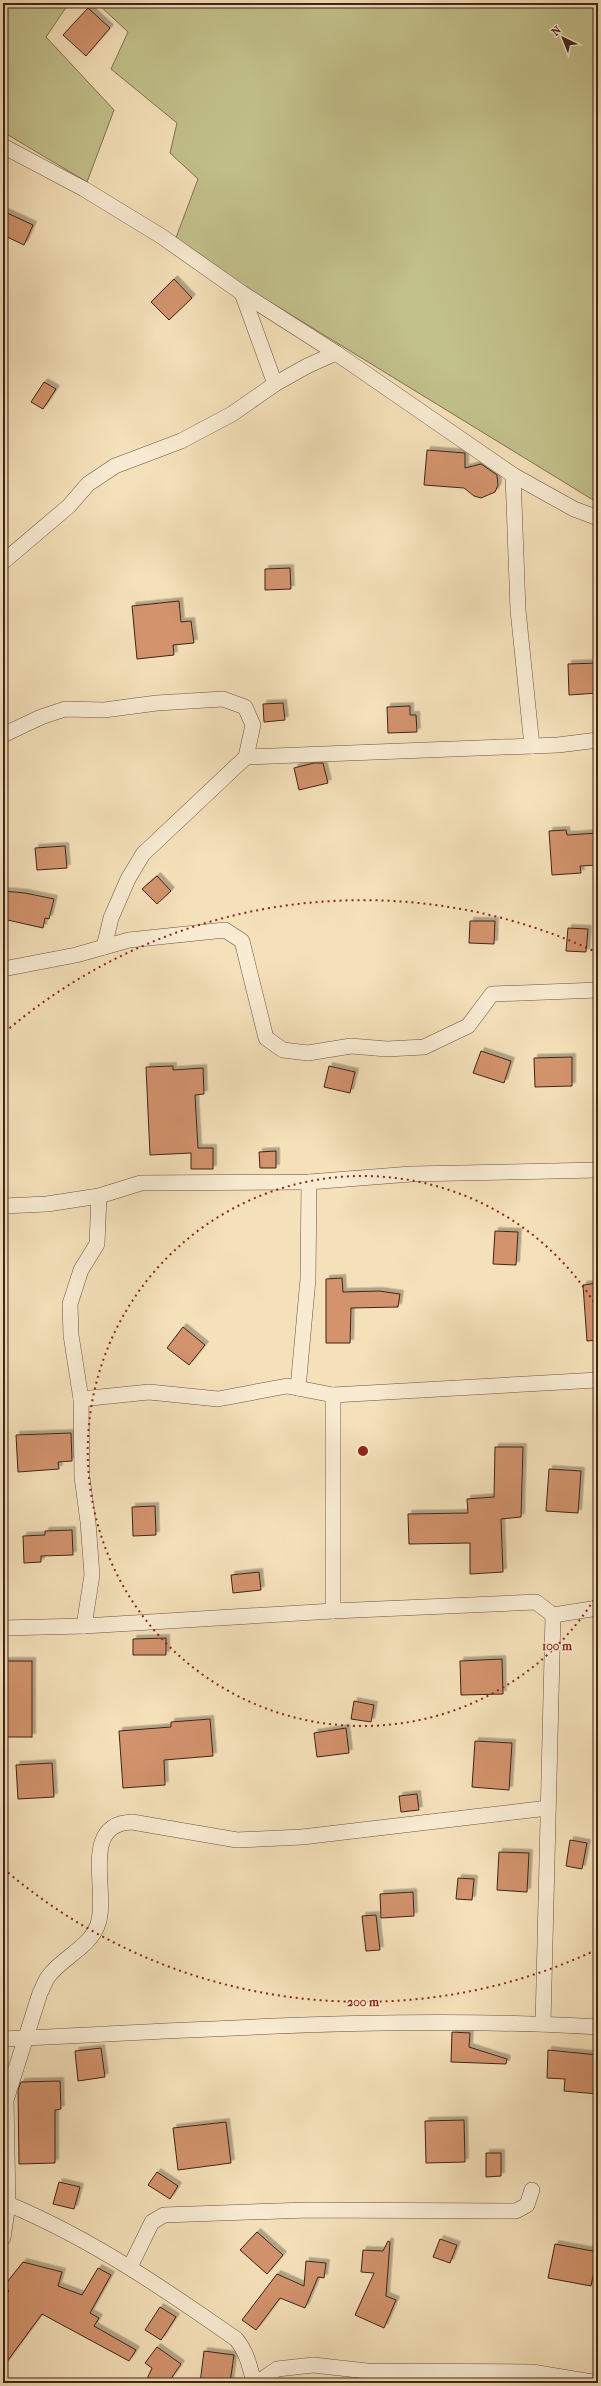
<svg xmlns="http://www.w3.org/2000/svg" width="601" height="2386" viewBox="0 0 601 2386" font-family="'IM FELL French Canon',serif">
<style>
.green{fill:#c2c08b;stroke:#827251}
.building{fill:#d2936d;stroke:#412317;filter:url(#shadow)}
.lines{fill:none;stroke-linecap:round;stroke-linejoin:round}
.street-casing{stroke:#6e5240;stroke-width:16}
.street{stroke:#f8ebd2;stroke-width:15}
.ring{fill:none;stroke:#8f2418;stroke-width:2;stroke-dasharray:2 4}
.centre{fill:#8f2418;stroke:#f8ebd2;stroke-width:2}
.ring-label{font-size:12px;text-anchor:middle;font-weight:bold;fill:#8f2418;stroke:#f8ebd2;stroke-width:3;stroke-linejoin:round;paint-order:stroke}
</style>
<defs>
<filter id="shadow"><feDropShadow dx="3.5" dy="-3.5" stdDeviation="0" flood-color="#0004"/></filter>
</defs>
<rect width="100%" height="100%" fill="#f4e0b9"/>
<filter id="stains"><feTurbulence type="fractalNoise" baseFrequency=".005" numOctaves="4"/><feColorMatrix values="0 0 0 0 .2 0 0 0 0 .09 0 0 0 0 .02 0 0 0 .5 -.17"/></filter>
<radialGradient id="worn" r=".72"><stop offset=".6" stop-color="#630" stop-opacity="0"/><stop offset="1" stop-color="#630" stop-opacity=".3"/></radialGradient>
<!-- green -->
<g class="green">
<polygon points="3,3 69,3 46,37 114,110 87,182 3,132 3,33 6,28 3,25"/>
<polygon points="97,3 598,3 598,503 174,243 198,179 170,153 177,123 111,69 128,32"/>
</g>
<!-- building -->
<g class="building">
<polygon points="88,8 110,28 86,56 63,35"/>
<polygon points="3,211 33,225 24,245 3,235"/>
<polygon points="174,279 192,298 169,320 151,302"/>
<polygon points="44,382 56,389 43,409 31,402"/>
<polygon points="427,450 465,453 465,468 481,464 497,475 498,485 495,492 481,498 474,496 464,488 424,485"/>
<polygon points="290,568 291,589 265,590 265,569"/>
<polygon points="179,601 181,622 191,621 194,643 173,645 174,655 137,659 132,606"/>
<polygon points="598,663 598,693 569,695 568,664"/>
<polygon points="283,703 285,720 264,722 263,704"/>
<polygon points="410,706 410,715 416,715 417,732 388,733 387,707"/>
<polygon points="314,763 323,763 328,783 299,790 294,768"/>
<polygon points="566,830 567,835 598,833 598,865 580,866 581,873 552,875 549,831"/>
<polygon points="65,846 67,868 37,870 35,848"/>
<polygon points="157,876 171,891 157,904 142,889"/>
<polygon points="3,891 25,893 54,899 49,919 45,918 43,928 3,919"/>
<polygon points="470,921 495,921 494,944 469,943"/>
<polygon points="568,928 588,929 586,952 566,951"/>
<polygon points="481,1051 511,1061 504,1083 473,1073"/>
<polygon points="572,1057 572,1086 535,1087 534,1058"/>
<polygon points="173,1066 173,1070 203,1068 204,1094 195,1095 198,1148 213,1148 213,1169 191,1169 191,1153 150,1155 146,1067"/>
<polygon points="329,1066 355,1072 350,1093 324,1087"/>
<polygon points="276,1151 276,1168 260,1168 259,1152"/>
<polygon points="495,1231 518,1232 516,1265 493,1264"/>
<polygon points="342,1278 343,1292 379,1291 400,1294 398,1307 351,1308 350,1343 326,1343 326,1279"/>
<polygon points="598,1283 598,1340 587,1341 583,1285"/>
<polygon points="183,1327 205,1345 189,1365 167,1348"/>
<polygon points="71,1433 72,1461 58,1462 59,1469 18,1472 16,1435"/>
<polygon points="495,1447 523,1447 521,1517 501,1519 503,1572 470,1574 470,1543 409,1544 408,1514 468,1513 467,1499 494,1497"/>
<polygon points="549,1469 581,1471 578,1513 546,1511"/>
<polygon points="155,1506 156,1535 133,1536 132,1507"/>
<polygon points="72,1530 73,1555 41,1556 41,1562 24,1563 23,1536 45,1535 45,1531"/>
<polygon points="259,1572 261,1590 233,1593 231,1575"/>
<polygon points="166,1638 166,1655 133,1655 133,1639"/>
<polygon points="502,1659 503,1694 461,1695 460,1661"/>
<rect x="3" y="1661" width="29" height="76"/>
<polygon points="354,1701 374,1705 371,1722 351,1719"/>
<polygon points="210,1719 213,1756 164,1760 165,1785 123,1788 119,1731 171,1727 171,1722"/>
<polygon points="346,1728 349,1753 317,1757 314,1733"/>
<polygon points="475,1741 512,1743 509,1790 472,1787"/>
<polygon points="52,1763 54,1797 18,1799 16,1765"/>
<polygon points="417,1794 419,1810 401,1812 399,1796"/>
<polygon points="570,1840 587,1843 582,1869 566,1866"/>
<polygon points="499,1852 529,1853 527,1892 497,1890"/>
<polygon points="458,1878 474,1879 472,1900 456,1899"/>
<polygon points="413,1892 414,1916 381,1918 380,1894"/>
<polygon points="376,1915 380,1950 366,1951 362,1916"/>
<polygon points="452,2032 470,2033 469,2047 507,2059 506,2064 451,2062"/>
<polygon points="101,2048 105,2077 78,2081 75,2051"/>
<polygon points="548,2050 598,2055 598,2094 564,2091 565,2079 547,2078"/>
<polygon points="60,2081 61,2109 55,2110 55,2163 19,2164 18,2090 21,2082"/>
<polygon points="464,2120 465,2162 426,2163 425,2121"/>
<polygon points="226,2122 231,2163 178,2170 173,2128"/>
<polygon points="486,2153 501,2153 501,2176 486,2177"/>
<polygon points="157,2172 178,2186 170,2199 148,2185"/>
<polygon points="59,2182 80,2187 74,2209 53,2204"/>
<polygon points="257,2232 283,2255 267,2274 240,2250"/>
<polygon points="440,2239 457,2245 450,2263 433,2257"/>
<polygon points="388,2241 390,2242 386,2296 396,2300 384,2328 355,2315 374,2273 361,2272 363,2250 383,2251"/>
<polygon points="555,2244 598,2252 591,2286 548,2278"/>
<polygon points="306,2261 326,2263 324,2278 318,2277 305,2308 280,2298 256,2330 242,2320 277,2274 304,2286"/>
<polygon points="23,2262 62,2272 58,2286 82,2295 98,2268 111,2275 90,2313 99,2318 94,2326 136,2350 129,2361 42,2314 3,2367 3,2299 9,2291 4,2286"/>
<polygon points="160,2307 176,2317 161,2340 145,2330"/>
<polygon points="157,2347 181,2364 168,2383 145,2383 152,2368 145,2363"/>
<polygon points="204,2351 234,2355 230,2383 200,2383"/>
</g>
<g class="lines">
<!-- street casing -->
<g class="street-casing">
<g id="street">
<polyline points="3,146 84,189 161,236 242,293 336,353 513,475 574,509 598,518"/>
<polyline points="242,293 275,384"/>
<polyline points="513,475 518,610 532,746"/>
<polyline points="3,562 69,506 88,484 115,466 181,441 232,414 275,384 307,366 336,353"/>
<polyline points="3,735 41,717 65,709 104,710 157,703 223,699 245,707 253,725 246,757 558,745 598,740"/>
<polyline points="104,947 111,918 128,879 143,854 246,757"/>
<polyline points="3,969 76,955 129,940 225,930 242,941 266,1038 283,1050 308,1053 351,1046 387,1049 424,1047 468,1026 492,994 598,990"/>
<polyline points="3,1206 47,1204 99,1196 141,1183 309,1182 411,1174 598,1170"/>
<polyline points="298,1388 308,1279 309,1182"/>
<polyline points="333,1395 333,1611"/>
<polyline points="81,1399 149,1392 218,1399 287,1386 333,1395 598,1380"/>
<polyline points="84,1626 92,1575 88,1522 82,1477 81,1399 71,1335 70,1304 81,1270 97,1244 99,1196"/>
<polyline points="3,1628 84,1626 333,1611 536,1602 553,1615 598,1608"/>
<polyline points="543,2024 553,1615"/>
<path d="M3,2039C201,2030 400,2015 598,2027"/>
<path d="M8,2204C90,2238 163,2288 236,2339C247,2352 250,2367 254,2383"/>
<path d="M3,2238L8,2204L6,2100L40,1993C43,1988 45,1981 48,1977C62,1957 90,1948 98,1924C109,1892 79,1824 132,1822L237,1840L302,1837L548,1808"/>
<polyline points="130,2267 152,2222 164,2215 308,2210 516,2211 527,2205 532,2190"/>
<polyline points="257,2383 277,2369 313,2365 367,2371 532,2372 598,2383"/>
</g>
</g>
<!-- street -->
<use href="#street" class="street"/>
</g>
<!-- distance rings -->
<g class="ring">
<path d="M597 1595A275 275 0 1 1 597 1307"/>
<path d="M596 1950A551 551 0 0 1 5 1870M5 1032A551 551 0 0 1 596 952"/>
</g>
<circle cx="363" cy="1451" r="6" class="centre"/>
<g class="ring-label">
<text x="557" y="1650">100 m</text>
<text x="363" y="2006">200 m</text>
</g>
<!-- margin -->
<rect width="601" height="2386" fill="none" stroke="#f4e0b9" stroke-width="16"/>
<rect x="4" y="4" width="593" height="2378" fill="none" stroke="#412317" stroke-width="2"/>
<rect x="8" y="8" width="585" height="2370" fill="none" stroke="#412317"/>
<!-- north arrow -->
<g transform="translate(563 38) rotate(317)" stroke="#f8ebd2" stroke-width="3" paint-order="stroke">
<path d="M0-3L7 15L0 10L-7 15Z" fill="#412317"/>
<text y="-6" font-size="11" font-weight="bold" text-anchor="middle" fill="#412317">N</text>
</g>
<rect width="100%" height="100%" filter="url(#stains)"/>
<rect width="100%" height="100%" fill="url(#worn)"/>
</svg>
